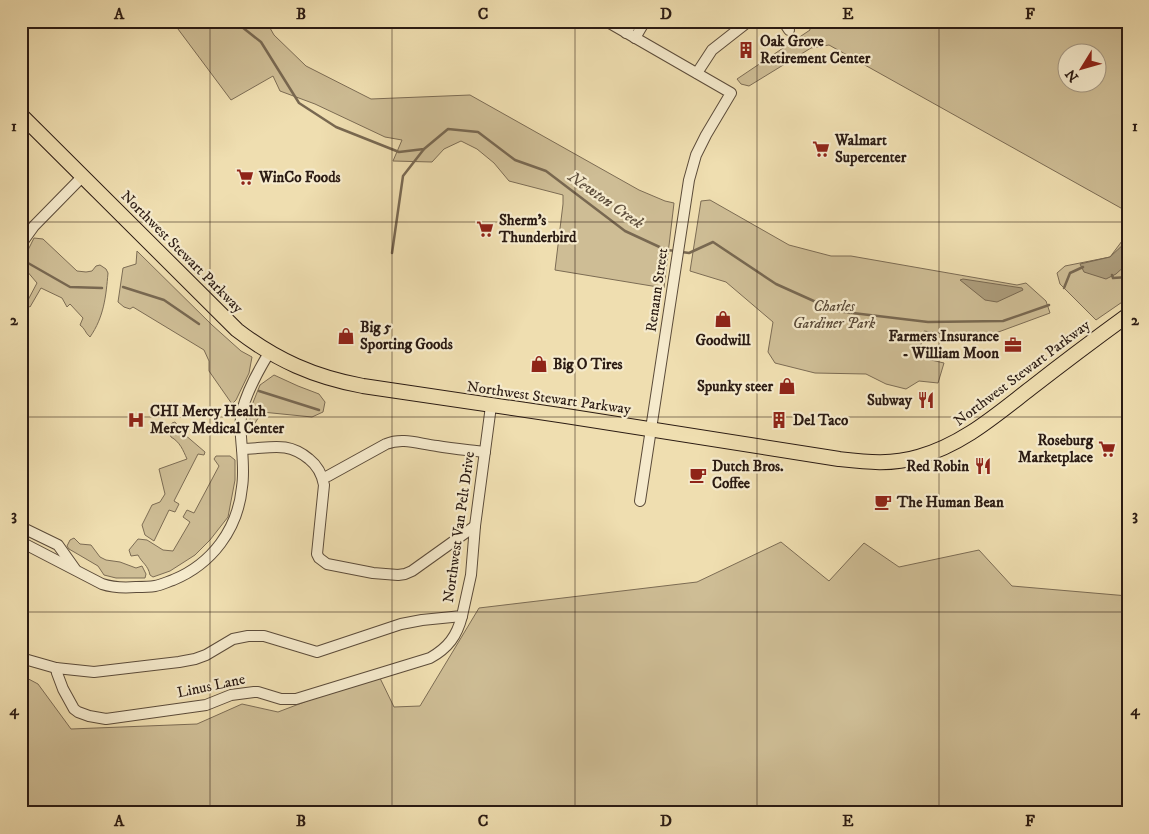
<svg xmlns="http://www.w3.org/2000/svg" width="1149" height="834" viewBox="0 0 1149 834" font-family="'IM FELL DW Pica',serif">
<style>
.green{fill:#cebd95;stroke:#7c6c54;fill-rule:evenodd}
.water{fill:#ac9c7b;stroke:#786851}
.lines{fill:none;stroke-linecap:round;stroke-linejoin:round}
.stream{stroke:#786851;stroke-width:2.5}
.minor-casing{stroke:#5c4c3a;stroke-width:12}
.major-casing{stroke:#2b1b13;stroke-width:16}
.minor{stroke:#f5eacc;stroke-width:10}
.major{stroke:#efdeb0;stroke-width:14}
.grid{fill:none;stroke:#2b1b13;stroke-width:1;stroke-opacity:0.55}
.labels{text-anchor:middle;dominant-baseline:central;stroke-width:4.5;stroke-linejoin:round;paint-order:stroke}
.poi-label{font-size:15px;font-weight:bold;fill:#2b1b13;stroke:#f5eacc;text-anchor:start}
.street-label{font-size:15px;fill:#2b1b13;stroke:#f5eacc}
.park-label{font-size:15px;font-style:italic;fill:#5c4c3a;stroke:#f5eacc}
.water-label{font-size:16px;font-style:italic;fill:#5f4f3d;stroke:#f5eacc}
.neatline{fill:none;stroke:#2b1b13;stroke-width:2}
.grid-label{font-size:16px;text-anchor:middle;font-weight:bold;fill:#2b1b13}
</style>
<rect width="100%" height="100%" fill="#efdeb0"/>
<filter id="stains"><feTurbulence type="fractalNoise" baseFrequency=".004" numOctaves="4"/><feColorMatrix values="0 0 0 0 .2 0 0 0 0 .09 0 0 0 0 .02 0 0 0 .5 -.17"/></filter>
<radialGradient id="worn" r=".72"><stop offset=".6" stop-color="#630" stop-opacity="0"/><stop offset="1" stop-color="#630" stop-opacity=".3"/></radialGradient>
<!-- green -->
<g class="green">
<polygon points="172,21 266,21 274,35 306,66 371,99 470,95 639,190 665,201 674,203 664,288 555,270 563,204 563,195 509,181 494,163 477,149 461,141 444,149 432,162 393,161 402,140 385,137 315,104 280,91 273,76 231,100"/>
<path d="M809,21H1128V212L829,45L811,48L749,86L741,84L737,79L810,30ZM1096,52V82H1066V52Z"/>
<polygon points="710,200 789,245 831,256 851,256 1017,285 1026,283 1046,301 1050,313 993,334 952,335 924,331 918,357 944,363 938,383 919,381 906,389 886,384 866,374 815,373 775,363 768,352 773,322 726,282 690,271 701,201"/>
<polygon points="1128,233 1128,298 1096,320 1060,284 1057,273 1065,266 1110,257"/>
<path d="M34,238L43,239L77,271L86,272L92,271L96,266L100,265L106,269L108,273C106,296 104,317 90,337C85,333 85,328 80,325L83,318L70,304L67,307L62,298L41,288L30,307L26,305L28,300L37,283L26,270L22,262Z"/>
<polygon points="137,251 212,325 241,351 252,357 249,373 236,400 232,404 209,371 209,361 204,350 133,307 130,309 124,307 118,302 123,268 136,264"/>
<polygon points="274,375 298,386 319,394 325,402 323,412 312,417 262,412 250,431 250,410 260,385"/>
<path d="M175,422L184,434L205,452L204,455L198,454L174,501L179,504L175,512L169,510L154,541L145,535L142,525L152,505L160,502L165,494L159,469L187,459C183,450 180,442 171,437L169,432L172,423Z"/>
<path d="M216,456H230L235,460V480L228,517L210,540L195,555L170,571L153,577L150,575C148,565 142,563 138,555L131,556L129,550L138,539L147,540L163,550L173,551L190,522L183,517L187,510L194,513L219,466L214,459Z"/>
<polygon points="74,538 80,544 91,545 100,557 106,560 120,562 136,568 142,566 146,574 145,578 116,578 104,575 98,566 69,549 67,546 70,540"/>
<polygon points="781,542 829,581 864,543 899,567 979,550 1012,586 1128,596 1128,813 21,813 21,675 38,684 71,729 197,724 242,704 278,712 378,674 394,707 420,706 479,608 697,582"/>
</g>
<!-- water -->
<g class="water">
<polygon points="1128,240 1128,263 1116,274 1106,279 1084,272 1080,264 1110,257"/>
<polygon points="963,279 1022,288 1023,290 997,302 985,300 960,280"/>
</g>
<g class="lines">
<!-- stream -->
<g class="stream">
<polyline points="228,21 242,27 261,42 299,103 336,127 399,152 424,149 448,129 478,132 515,160 546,171 625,231 666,250 677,251"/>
<polyline points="682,252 689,253 713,242 776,284 836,311 928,322 1003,321 1049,305"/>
<polyline points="392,253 403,176 424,149"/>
<polyline points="21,259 70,287 102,288"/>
<polyline points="1112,275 1113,278 1128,277"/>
<polyline points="123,287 164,300 199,324"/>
<polyline points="1064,288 1070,273 1083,267"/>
<polyline points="259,391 319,410"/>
</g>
<!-- minor casing -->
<g class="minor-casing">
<g id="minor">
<polyline points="606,21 731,93 706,135 696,155 689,180 640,501"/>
<polyline points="783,21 789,30"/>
<polyline points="626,33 633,21"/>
<polyline points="635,38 645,21"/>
<polyline points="697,73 712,50 749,21"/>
<polyline points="21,244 34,226 83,176"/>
<path d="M242,449C269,449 286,440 309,459C318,466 322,474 324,485L317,554L319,558L327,564L373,573L398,575L405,574L412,571L475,526"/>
<path d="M323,478L328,476L386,444C403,437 419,444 437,446C453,449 469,450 485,452"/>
<polyline points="21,527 58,545 75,569"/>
<path d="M21,542L102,584C114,588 124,588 136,587C142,587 149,587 155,586C161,585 167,582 173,580C212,564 238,529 242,487C244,475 243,462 242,449C241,437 239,424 242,411C247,391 258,371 269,353"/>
<polyline points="21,658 56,668 94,672 179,662 195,659 206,655 233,639 248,636 264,636 317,652 401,624 422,620 462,616 471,575 475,526 491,406"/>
<path d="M56,668L57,673L63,689L74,709L78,712L89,716L106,719L206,705L231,695L254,692H258L281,699H296L430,658C448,648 457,636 462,616"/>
</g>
</g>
<!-- major casing -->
<g class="major-casing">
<path id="major" d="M21,115L237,330C276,360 314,377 363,386L566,416L839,459C866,462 892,465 918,457C962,445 996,415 1031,388C1063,363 1095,339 1128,315"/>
</g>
<!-- minor -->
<use href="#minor" class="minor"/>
<!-- major -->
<use href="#major" class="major"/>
</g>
<!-- grid -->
<path class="grid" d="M210,21V813M392,21V813M575,21V813M757,21V813M939,21V813M21,222H1128M21,417H1128M21,612H1128"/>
<!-- icons -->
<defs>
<g id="building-bare" transform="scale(1.35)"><path d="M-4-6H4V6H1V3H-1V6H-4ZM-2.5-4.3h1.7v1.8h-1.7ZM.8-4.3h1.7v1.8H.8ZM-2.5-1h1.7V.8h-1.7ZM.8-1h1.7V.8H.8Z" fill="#8f2418" stroke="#f5eacc" stroke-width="2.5" paint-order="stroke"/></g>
<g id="supermarket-bare" transform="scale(1.35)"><path d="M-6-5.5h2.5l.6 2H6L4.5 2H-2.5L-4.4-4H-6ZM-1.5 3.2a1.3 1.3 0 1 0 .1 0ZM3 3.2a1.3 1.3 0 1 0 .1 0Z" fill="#8f2418" stroke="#f5eacc" stroke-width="2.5" paint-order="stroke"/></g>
<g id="shop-bare" transform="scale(1.35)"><path d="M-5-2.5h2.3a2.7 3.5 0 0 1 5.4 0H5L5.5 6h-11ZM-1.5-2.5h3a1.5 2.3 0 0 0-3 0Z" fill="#8f2418" stroke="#f5eacc" stroke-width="2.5" paint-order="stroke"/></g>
<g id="office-bare" transform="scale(1.35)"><path d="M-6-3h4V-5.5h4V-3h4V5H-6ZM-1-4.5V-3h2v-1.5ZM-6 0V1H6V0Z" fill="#8f2418" stroke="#f5eacc" stroke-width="2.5" paint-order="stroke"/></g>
<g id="restaurant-bare" transform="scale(1.35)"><path d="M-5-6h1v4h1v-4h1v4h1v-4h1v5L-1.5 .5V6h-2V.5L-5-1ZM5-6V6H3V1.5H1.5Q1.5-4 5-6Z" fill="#8f2418" stroke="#f5eacc" stroke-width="2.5" paint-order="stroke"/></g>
<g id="hospital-bare" transform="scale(1.35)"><path d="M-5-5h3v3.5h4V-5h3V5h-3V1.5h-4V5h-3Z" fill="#8f2418" stroke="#f5eacc" stroke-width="2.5" paint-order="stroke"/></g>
<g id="cafe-bare" transform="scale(1.35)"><path d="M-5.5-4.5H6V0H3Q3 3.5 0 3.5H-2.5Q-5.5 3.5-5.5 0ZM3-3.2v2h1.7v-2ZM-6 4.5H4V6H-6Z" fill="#8f2418" stroke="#f5eacc" stroke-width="2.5" paint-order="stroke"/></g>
</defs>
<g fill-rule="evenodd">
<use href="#building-bare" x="746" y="50"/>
<use href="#supermarket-bare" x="821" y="149"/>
<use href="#supermarket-bare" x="245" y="177"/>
<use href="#supermarket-bare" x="485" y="229"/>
<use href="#shop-bare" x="723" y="319"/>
<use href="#shop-bare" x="346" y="336"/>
<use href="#office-bare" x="1013" y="345"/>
<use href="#shop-bare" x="539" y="364"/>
<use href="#shop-bare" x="787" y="386"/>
<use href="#restaurant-bare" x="926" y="400"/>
<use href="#hospital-bare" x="136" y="420"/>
<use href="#building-bare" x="779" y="420"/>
<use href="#supermarket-bare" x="1107" y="449"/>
<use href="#restaurant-bare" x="983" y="466"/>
<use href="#cafe-bare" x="698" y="475"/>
<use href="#cafe-bare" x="883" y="502"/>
</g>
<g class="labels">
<!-- poi labels -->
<g class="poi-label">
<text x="760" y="41">Oak Grove<tspan x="760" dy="17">Retirement Center</tspan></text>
<text x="835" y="140">Walmart<tspan x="835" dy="17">Supercenter</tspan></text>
<text x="259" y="177">WinCo Foods</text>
<text x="499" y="220">Sherm's<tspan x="499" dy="17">Thunderbird</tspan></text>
<text x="360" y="327">Big 5<tspan x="360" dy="17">Sporting Goods</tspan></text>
<text x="999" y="336" text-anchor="end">Farmers Insurance<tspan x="999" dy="17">- William Moon</tspan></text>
<text x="723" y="340" text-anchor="middle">Goodwill</text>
<text x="553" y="364">Big O Tires</text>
<text x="773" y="386" text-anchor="end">Spunky steer</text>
<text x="912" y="400" text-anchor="end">Subway</text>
<text x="150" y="411">CHI Mercy Health<tspan x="150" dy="17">Mercy Medical Center</tspan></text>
<text x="793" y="420">Del Taco</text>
<text x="1093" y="440" text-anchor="end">Roseburg<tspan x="1093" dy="17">Marketplace</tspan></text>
<text x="712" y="466">Dutch Bros.<tspan x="712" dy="17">Coffee</tspan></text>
<text x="969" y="466" text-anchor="end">Red Robin</text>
<text x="897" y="502">The Human Bean</text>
</g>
<!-- street labels -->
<g class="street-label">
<text transform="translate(182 252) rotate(45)">Northwest Stewart Parkway</text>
<text transform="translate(657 290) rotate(-82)">Renann Street</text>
<text transform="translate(1022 373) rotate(-37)">Northwest Stewart Parkway</text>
<text transform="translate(549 398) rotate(8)">Northwest Stewart Parkway</text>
<text transform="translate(459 527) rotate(-82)">Northwest Van Pelt Drive</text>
<text transform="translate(211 686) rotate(-12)">Linus Lane</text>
</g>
<!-- park labels -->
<g class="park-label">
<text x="834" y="306">Charles<tspan x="834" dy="17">Gardiner Park</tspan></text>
</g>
<!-- water labels -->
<g class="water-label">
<text transform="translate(606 200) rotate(35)">Newton Creek</text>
</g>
</g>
<!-- margin -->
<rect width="1149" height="834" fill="none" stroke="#efdeb0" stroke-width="55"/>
<!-- north arrow -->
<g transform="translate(1082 68) rotate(233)"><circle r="24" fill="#f5eacc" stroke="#a49782"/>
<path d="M0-4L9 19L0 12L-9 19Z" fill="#8f2418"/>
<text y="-8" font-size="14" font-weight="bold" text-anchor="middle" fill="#2b1b13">N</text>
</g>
<rect x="28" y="28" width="1094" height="778" class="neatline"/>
<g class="grid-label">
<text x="119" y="19">A</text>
<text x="301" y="19">B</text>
<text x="483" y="19">C</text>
<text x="666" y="19">D</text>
<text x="848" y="19">E</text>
<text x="1030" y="19">F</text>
<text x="14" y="131">1</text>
<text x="1135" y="131">1</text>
<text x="14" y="325">2</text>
<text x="1135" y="325">2</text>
<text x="14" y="520">3</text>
<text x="1135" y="520">3</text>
<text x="14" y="715">4</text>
<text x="1135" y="715">4</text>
<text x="119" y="826">A</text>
<text x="301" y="826">B</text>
<text x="483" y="826">C</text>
<text x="666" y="826">D</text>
<text x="848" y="826">E</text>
<text x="1030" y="826">F</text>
</g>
<rect width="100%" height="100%" filter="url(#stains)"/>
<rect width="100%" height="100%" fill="url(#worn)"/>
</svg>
